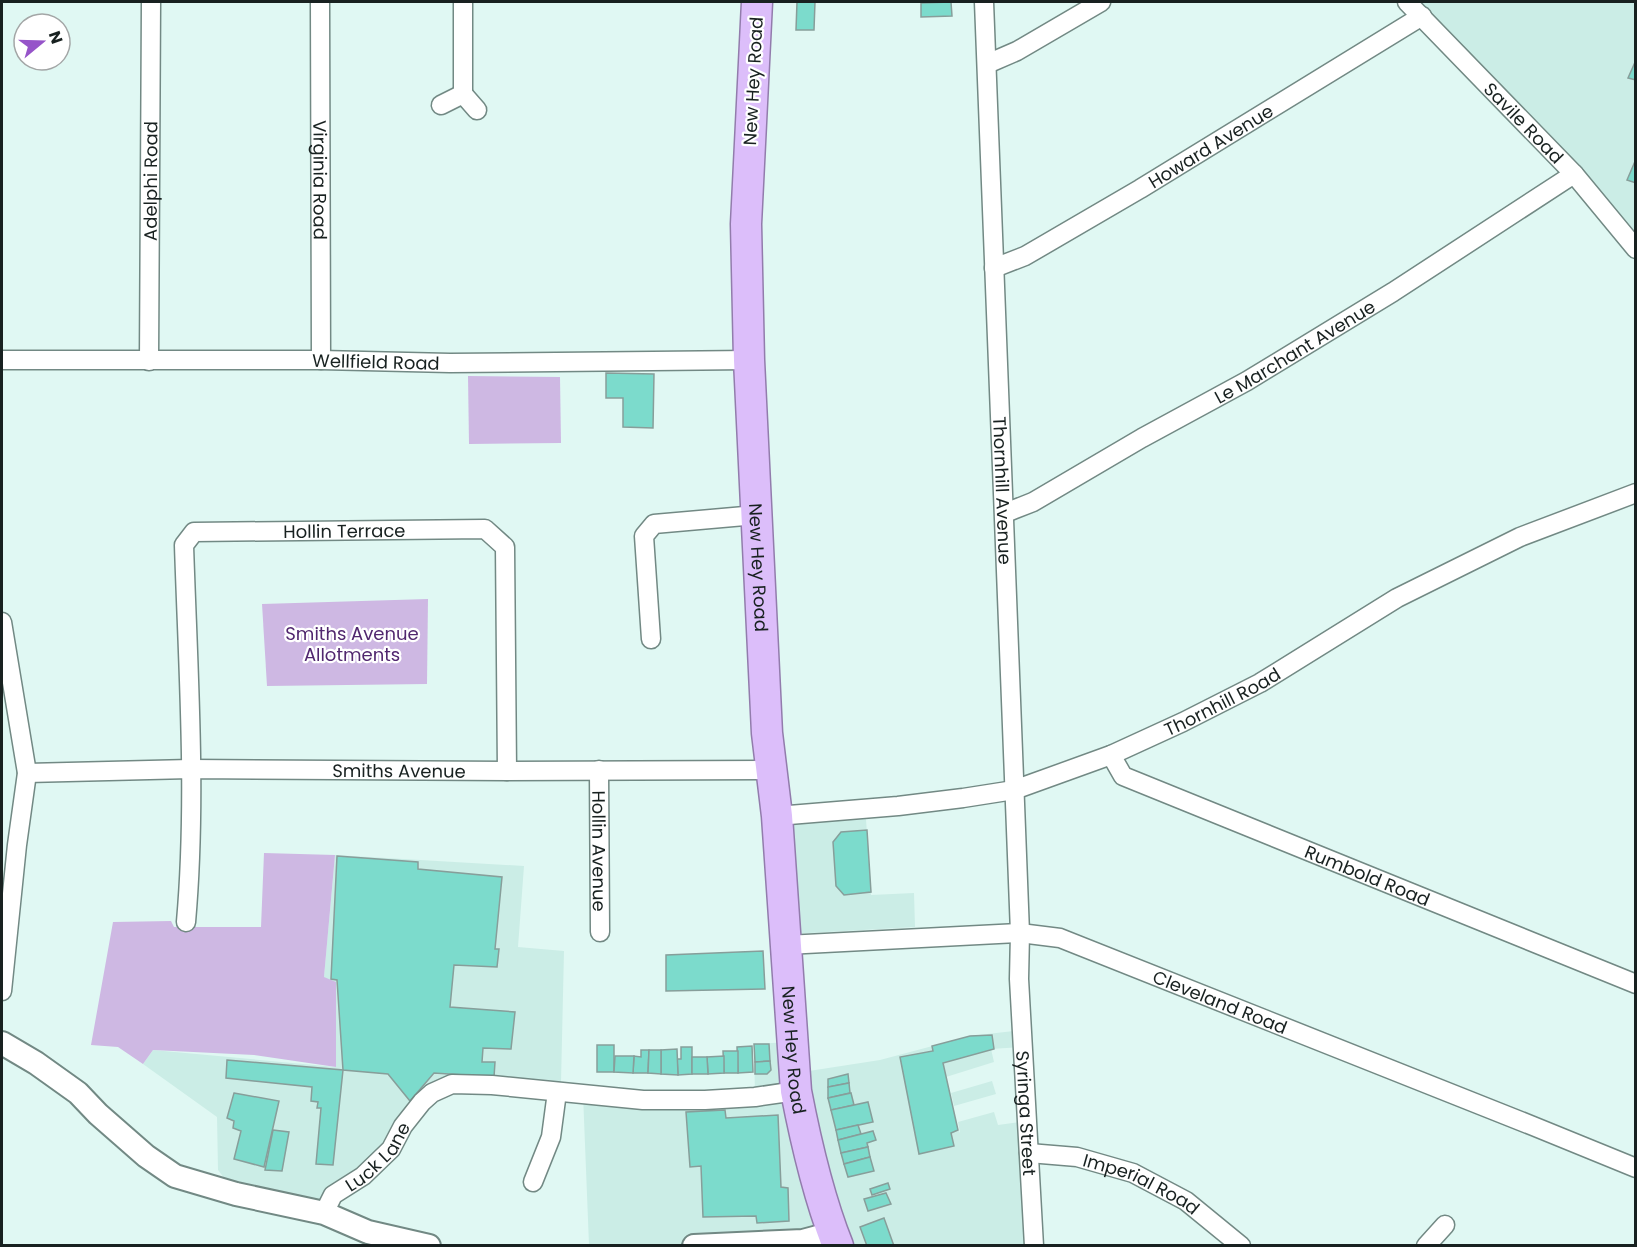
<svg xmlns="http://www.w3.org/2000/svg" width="1637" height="1247" viewBox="0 0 1637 1247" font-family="Poppins,sans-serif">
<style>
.built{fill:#cbede6}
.green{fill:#ceb8e3}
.building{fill:#7cdbcc;stroke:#879e9a;stroke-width:1.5}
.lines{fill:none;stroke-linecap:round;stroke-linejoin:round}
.minor-casing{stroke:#728984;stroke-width:21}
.tertiary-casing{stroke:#728984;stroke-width:26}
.trunk-casing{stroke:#927cac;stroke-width:33}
.minor{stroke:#fff;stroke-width:18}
.tertiary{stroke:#fff;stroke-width:22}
.trunk{stroke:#dcbefa;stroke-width:30}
.labels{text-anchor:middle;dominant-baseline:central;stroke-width:4.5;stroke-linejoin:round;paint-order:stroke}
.street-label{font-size:18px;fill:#182120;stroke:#fff}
.park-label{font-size:18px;fill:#51276f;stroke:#fff}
</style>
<rect width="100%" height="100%" fill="#e0f8f3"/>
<!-- built -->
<g class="built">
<polygon points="1417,2 1635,2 1635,235"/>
<polygon points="866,819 871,895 914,893 915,927 792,934 783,823"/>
<polygon points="335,855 524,866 518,947 564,951 561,1083 452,1084 324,1213 236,1194 218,1170 217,1117 143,1064 153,1050 336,1067 324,977"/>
<polygon points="1022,1030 1023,1047 991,1049 994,1062 946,1077 958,1130 960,1133 958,1122 994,1112 998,1125 1027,1121 1034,1245 589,1245 583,1094 755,1097 754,1044 793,1042 796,1073 880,1060 970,1036"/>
<polygon points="992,1081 996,1094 954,1106 951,1093"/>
</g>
<!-- green -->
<g class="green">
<polygon points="468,376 560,377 561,443 469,444"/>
<polygon points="428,599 427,684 267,686 262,604"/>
<polygon points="264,853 335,855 324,977 336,982 336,1067 254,1055 153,1050 143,1064 118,1047 91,1045 113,922 171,921 174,927 261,927"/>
</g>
<!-- building -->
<g class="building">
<polygon points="797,2 815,2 814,30 796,30"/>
<polygon points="951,2 952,16 921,17 921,3"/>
<polygon points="1636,60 1636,80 1628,78"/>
<polygon points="1636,159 1636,183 1627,180"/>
<polygon points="606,373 654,374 653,428 623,427 623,398 606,398"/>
<polygon points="867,830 871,892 844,895 836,886 833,842 841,832"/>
<polygon points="337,856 418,862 418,869 502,877 495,949 499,949 497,967 454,965 450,1007 515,1012 511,1049 483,1048 482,1062 495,1062 494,1077 434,1073 410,1101 388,1074 343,1070 337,980 331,979"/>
<polygon points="763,951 765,989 666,991 666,955"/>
<polygon points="992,1035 994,1049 943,1063 958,1130 951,1133 954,1146 919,1154 900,1057 933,1051 932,1046 970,1036"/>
<polygon points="754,1044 769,1044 770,1061 755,1062"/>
<rect x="597" y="1045" width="17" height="27"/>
<polygon points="752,1046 753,1072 738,1073 737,1047"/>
<polygon points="681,1047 692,1047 692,1074 678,1075 677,1059 681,1059"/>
<polygon points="677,1049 678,1075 661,1074 661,1050"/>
<polygon points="641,1050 649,1050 648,1073 633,1073 634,1056 641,1057"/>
<polygon points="649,1050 661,1050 661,1074 648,1073"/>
<polygon points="723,1051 738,1051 738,1073 724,1073"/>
<polygon points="615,1056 634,1056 633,1073 614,1072"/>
<polygon points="724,1056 724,1073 708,1074 707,1057"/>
<polygon points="692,1057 707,1057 708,1074 692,1074"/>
<polygon points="227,1060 343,1070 333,1165 316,1164 321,1108 317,1108 318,1102 311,1101 312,1087 226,1078"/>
<polygon points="770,1061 771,1070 767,1074 755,1074 755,1062"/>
<polygon points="848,1074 849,1083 828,1087 828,1079"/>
<polygon points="849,1083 850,1093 828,1098 828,1087"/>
<polygon points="234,1093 279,1101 264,1167 234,1159 241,1131 233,1128 234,1121 227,1118"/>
<polygon points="851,1093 854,1105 831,1110 828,1098"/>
<polygon points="868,1102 873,1122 836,1130 831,1110"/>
<polygon points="725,1110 726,1118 778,1115 781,1187 788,1188 789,1221 757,1223 756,1216 703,1217 701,1166 690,1167 686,1112"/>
<polygon points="858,1125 861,1134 838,1140 836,1130"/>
<polygon points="273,1130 289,1132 282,1171 265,1170"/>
<polygon points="873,1131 876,1140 867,1143 868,1147 841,1153 838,1140"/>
<polygon points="868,1147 870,1157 844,1164 841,1153"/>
<polygon points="870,1157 874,1171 848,1177 844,1164"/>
<polygon points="888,1183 890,1189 872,1195 870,1189"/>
<polygon points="886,1193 891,1204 868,1211 864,1199"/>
<polygon points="884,1218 894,1246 867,1246 860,1227"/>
</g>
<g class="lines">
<!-- minor casing -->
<g class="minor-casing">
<g id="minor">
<path id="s1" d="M320,2L321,360"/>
<path id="s2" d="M984,2L1020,933L1019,979L1034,1246"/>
<path id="s3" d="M1407,2L1574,174L1636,249"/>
<polyline points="987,64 1017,51 1101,2"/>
<polyline points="463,94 463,2"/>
<polyline points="441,105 463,94 477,110"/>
<path id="s4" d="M994,268L1025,256L1140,189L1422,16"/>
<path id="s5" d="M2,360H321L450,363L749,360"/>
<path id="s6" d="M149,361L151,2"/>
<path id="s7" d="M1005,513L1033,502L1142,438L1247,381L1393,292L1574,174"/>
<polyline points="2,622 27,773 17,845 2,991"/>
<polyline points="651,639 644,536 654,524 756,515"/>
<path id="s8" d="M1111,755L1123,776L1636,984"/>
<path id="s9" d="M599,770L600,932"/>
<path id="s10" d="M27,773L190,769L507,771L771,770"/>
<path id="s11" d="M777,816L898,806L963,798L1014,790L1111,755L1183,722L1260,683L1397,598L1520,537L1636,493"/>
<path id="s12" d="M186,922C197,797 188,670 184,545L194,532L485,529L505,547L507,771"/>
<path id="s13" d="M786,945L1020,933L1060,938L1533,1126L1636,1168"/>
<path id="s14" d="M1029,1153L1077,1157L1133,1173L1186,1201L1241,1246"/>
<polyline points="533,1182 551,1137 557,1092"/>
<path id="s15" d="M324,1213L333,1195L363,1176L391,1149L403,1126L422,1102L432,1093L452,1084L492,1085L643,1100H705L755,1097L796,1091"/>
<polyline points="1426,1246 1445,1225"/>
</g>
</g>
<!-- tertiary casing -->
<g class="tertiary-casing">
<g id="tertiary">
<polyline points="2,1043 36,1063 78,1093 98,1114 146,1156 175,1176 236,1194 324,1213 368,1232 429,1246"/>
<polyline points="694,1246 803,1241 833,1233"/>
</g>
</g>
<!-- trunk casing -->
<g class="trunk-casing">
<g id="trunk">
<path id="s16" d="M757,2L746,224L749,360L767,733L777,816L796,1091C806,1143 818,1196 838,1246"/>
</g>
</g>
<!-- minor -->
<use href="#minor" class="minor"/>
<!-- tertiary -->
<use href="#tertiary" class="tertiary"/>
<!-- trunk -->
<use href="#trunk" class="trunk"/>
</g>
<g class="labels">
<!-- street labels -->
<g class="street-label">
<text transform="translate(753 81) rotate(-87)">New Hey Road</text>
<text stroke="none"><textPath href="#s3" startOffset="168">Savile Road</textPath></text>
<text stroke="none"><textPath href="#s4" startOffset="249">Howard Avenue</textPath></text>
<text stroke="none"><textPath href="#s6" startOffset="180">Adelphi Road</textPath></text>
<text stroke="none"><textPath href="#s1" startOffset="178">Virginia Road</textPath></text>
<text stroke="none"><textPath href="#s7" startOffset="332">Le Marchant Avenue</textPath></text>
<text stroke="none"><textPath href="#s5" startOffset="374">Wellfield Road</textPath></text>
<text stroke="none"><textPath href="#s2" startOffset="489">Thornhill Avenue</textPath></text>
<text stroke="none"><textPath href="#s12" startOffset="544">Hollin Terrace</textPath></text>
<text stroke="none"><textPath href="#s16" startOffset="566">New Hey Road</textPath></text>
<text stroke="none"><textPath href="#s11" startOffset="465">Thornhill Road</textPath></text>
<text stroke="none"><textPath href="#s10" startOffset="372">Smiths Avenue</textPath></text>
<text stroke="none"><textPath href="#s9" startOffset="81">Hollin Avenue</textPath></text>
<text stroke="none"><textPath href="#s8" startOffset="288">Rumbold Road</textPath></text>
<text stroke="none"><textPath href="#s13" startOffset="447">Cleveland Road</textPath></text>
<text stroke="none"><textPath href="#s16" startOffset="1050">New Hey Road</textPath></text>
<text stroke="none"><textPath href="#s2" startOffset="1112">Syringa Street</textPath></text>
<text stroke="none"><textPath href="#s15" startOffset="80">Luck Lane</textPath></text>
<text stroke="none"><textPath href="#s14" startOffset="118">Imperial Road</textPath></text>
</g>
<!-- park labels -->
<g class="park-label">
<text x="352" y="633">Smiths Avenue<tspan x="352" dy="21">Allotments</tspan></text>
</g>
</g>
<!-- border -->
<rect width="1637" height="1247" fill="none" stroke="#182120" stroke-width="6"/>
<!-- north arrow -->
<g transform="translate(42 42) rotate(71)"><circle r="28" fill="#ffffff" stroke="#a3a6a6" stroke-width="1.5"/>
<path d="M0-4.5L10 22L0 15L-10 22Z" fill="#9654c9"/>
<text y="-9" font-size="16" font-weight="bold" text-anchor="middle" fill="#182120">N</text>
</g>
</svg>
